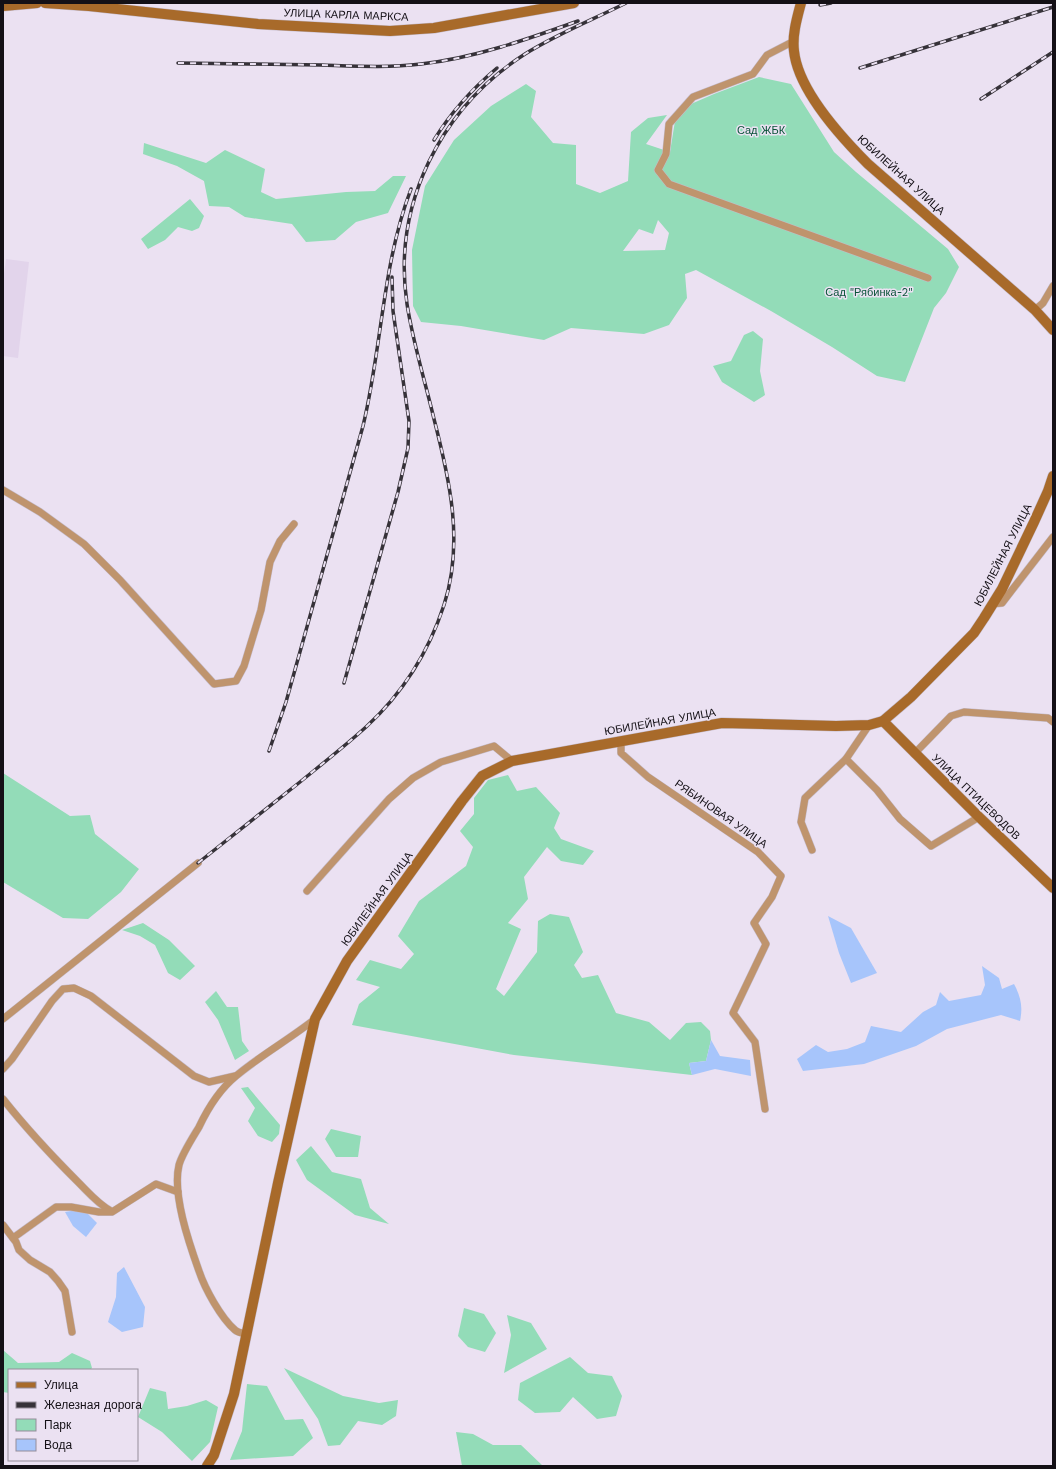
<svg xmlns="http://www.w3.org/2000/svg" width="1056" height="1469" viewBox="0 0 1056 1469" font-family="'Work Sans',sans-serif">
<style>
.built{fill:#e2d4eb}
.green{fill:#93dcb8;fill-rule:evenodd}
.water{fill:#a7c5fb}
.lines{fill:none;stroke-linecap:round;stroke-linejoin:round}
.street-casing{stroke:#c4bbca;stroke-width:8}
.secondary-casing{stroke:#c4bbca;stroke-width:11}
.street{stroke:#bf946d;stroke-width:7}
.secondary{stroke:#a86a2a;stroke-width:10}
.rail-casing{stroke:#363239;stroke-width:3.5}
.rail{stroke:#ebe1f2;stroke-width:2;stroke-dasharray:6;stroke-linecap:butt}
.labels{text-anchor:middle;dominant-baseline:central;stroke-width:3;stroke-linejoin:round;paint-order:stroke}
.street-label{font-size:11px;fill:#141016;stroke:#ebe1f2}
.park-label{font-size:11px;fill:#095238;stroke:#ebe1f2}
</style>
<rect width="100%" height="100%" fill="#ebe1f2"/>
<!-- built -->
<polygon class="built" points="6,259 29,262 18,358 3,356 3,281"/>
<!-- green -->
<g class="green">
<path d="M759,77L791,84L834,152L856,172L948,249L959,267L946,293L934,308L905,382L877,376L832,347L771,311L696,270L685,274L687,298L669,325L644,334L571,328L544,340L461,326L421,322L413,306L412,250L425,186L454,140L491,106L526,84L536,91L531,117L553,143L576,145V184L600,193L628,181L631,132L648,118L667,115L646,144L670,152L675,121L691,104L714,94ZM658,220L669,233L665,250L623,251L639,229L653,234Z"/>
<polygon points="144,143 206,163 225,150 265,169 261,192 276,199 346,192 375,191 393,176 406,176 388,213 356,222 335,240 306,242 292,224 245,217 229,207 209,206 204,181 177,166 143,154"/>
<polygon points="190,199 204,216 199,228 192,231 178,227 165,240 148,249 141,239"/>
<polygon points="753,331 763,339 760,371 765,395 754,402 722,382 713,366 731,361 744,335"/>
<polygon points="3,773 70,816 90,815 95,834 139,869 121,892 88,919 63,918 3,882"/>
<polygon points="508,775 517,791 536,787 560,813 554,828 561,839 594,851 583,865 561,861 547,847 524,877 528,899 508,923 521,929 496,989 504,996 537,952 538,921 550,914 569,917 583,952 574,965 582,978 598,975 616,1013 649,1022 670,1040 686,1023 701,1022 710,1031 711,1040 706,1061 689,1063 692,1075 514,1055 352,1025 359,1004 380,987 356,980 370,960 401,969 414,954 398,936 419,901 466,866 473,847 460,831 474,814 474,798 488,780"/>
<polygon points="143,923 169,940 195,966 180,980 168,973 155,945 140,936 122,930"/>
<polygon points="216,991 227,1007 238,1007 242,1041 249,1051 235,1060 218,1020 205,1002"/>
<polygon points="248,1087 280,1125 279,1134 272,1142 258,1136 248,1121 255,1108 241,1088"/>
<polygon points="331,1129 361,1136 358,1157 336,1157 325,1139"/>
<polygon points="311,1146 332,1172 361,1179 370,1208 389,1224 355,1215 307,1180 296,1160"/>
<polygon points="464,1308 484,1314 496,1333 485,1352 468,1347 458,1336"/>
<polygon points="507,1315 531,1323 547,1349 504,1373 511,1335"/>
<polygon points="3,1350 18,1363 59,1362 72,1353 90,1361 92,1368 90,1370 9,1370 9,1393 3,1392"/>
<polygon points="570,1357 588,1373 612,1376 622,1396 616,1416 597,1419 573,1397 560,1412 535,1413 518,1400 520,1383"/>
<polygon points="284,1368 343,1396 379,1403 398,1400 396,1416 382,1425 358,1421 340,1445 328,1446 318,1419"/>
<polygon points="247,1384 267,1386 285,1420 303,1419 313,1438 293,1456 230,1460 242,1431"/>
<polygon points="150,1388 166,1392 168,1409 187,1406 206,1400 218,1407 210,1442 192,1461 162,1432 138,1417"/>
<polygon points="456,1432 473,1434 493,1445 521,1445 543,1466 462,1466"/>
</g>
<!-- water -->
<g class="water">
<polygon points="828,916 851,928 877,973 851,983 839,953"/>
<path d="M982,966L999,978L1002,989L1014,984C1021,997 1023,1007 1020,1021L1001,1015L947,1029L916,1046L864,1064L803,1071L797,1059L816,1045L828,1052L847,1049L865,1042L871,1026L901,1032L923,1012L936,1005L940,992L949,1001L981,995L985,985Z"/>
<polygon points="711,1040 720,1056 750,1060 751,1076 715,1069 692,1075 689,1063 706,1061"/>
<polygon points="83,1209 97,1223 86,1237 73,1226 65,1212"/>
<polygon points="124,1267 145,1307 143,1327 122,1332 108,1322 116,1297 117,1273"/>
</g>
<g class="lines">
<!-- street casing -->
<g class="street-casing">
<g id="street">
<polyline points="794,41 767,55 753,74 693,97 669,124 666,154 658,170 669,184 928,278"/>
<polyline points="1035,310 1043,303 1053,286"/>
<polyline points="3,490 40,512 84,544 120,580 214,684 236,681 244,666 261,610 270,562 280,541 294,524"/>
<polyline points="992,604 1002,603 1053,537"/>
<polyline points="621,742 621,753 648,777 758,852 781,876 772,897 754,923 766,944 733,1013 755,1042 765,1109"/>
<polyline points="914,754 951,716 964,712 1048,718 1053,722"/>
<polyline points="846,759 877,790 900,819 931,846 979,817"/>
<polyline points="812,850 801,822 805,798 846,759 869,725"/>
<polyline points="307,891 389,799 413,778 441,762 494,746 512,761"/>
<polyline points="3,1019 198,863"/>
<polyline points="3,1069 12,1059 52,1001 63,989 74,988 91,996 194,1076 209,1082 235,1076"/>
<path d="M3,1099C26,1128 52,1156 78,1182C89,1193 98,1204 111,1211"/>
<polyline points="3,1225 16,1242 19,1250 30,1260 50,1272 58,1281 65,1291 72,1332"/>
<polyline points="13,1238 56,1207 71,1207 99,1212 112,1212 156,1184 178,1192"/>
<path d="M246,1334C243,1333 238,1333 235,1330C221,1318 205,1289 199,1271C189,1243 172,1194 179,1165C182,1154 193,1137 199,1127C208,1108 220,1089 236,1076C261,1055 290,1039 315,1019"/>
</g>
</g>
<!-- secondary casing -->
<g class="secondary-casing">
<g id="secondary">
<polyline points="45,3 89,6 258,24 390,31 434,28 574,3"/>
<path d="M801,3C797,18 792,35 794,51C798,90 842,138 868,164L1035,310L1053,330"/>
<polyline points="3,6 37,3"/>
<polyline points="883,721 979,817 1053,888"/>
<polyline points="207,1466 214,1455 234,1394 278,1183 315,1019 347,961 462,801 482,776 512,761 722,723 836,726 869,725 883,721 911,697 974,633 984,618 1002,589 1034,522 1048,491 1053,476"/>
</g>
</g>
<!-- street -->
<use href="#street" class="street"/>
<!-- secondary -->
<use href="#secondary" class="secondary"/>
<!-- rail casing -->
<g class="rail-casing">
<g id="rail">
<polyline points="820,5 831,3"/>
<path d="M178,63C226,64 273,64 321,65C354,66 387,68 421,64C475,58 528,39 578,21"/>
<polyline points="860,68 1053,7"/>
<polyline points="981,99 1053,52"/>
<path d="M434,140C451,112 472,89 497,68"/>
<polyline points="344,683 398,492 408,448 409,421 393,311 392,277"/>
<path d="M269,751L286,702L363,426C382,348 382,265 411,189"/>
<path d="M198,863C232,836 266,809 300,782C322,764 345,746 366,727C402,694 429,651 444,605C464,543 450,481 434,419C425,381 413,343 407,304C392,204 441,108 525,54C557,34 592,20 626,3"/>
</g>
</g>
<!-- rail -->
<use href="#rail" class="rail"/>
</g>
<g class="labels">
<!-- street labels -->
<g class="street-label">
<text transform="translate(346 15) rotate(2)">УЛИЦА КАРЛА МАРКСА</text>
<text transform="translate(901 175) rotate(42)">ЮБИЛЕЙНАЯ УЛИЦА</text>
<text transform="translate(1003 555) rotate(-63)">ЮБИЛЕЙНАЯ УЛИЦА</text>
<text transform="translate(660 722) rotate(-10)">ЮБИЛЕЙНАЯ УЛИЦА</text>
<text transform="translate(976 797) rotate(44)">УЛИЦА ПТИЦЕВОДОВ</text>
<text transform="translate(721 814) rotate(35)">РЯБИНОВАЯ УЛИЦА</text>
<text transform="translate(377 899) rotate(-54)">ЮБИЛЕЙНАЯ УЛИЦА</text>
</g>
<!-- park labels -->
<g class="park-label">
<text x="761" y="130">Сад ЖБК</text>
<text x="869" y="292">Сад "Рябинка-2"</text>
</g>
</g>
<!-- border -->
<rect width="1056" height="1469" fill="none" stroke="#141016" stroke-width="8"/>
<!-- legend -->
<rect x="8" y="1369" width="130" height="92" fill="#ebe1f2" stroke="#958d9a"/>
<rect x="16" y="1382" width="20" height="6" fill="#a86a2a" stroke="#958d9a"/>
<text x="44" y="1389" font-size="12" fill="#141016">Улица</text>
<rect x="16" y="1402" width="20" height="6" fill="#363239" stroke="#958d9a"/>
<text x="44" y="1409" font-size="12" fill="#141016">Железная дорога</text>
<rect x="16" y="1419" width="20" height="12" fill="#93dcb8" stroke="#958d9a"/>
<text x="44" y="1429" font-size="12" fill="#141016">Парк</text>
<rect x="16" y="1439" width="20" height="12" fill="#a7c5fb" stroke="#958d9a"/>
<text x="44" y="1449" font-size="12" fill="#141016">Вода</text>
</svg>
